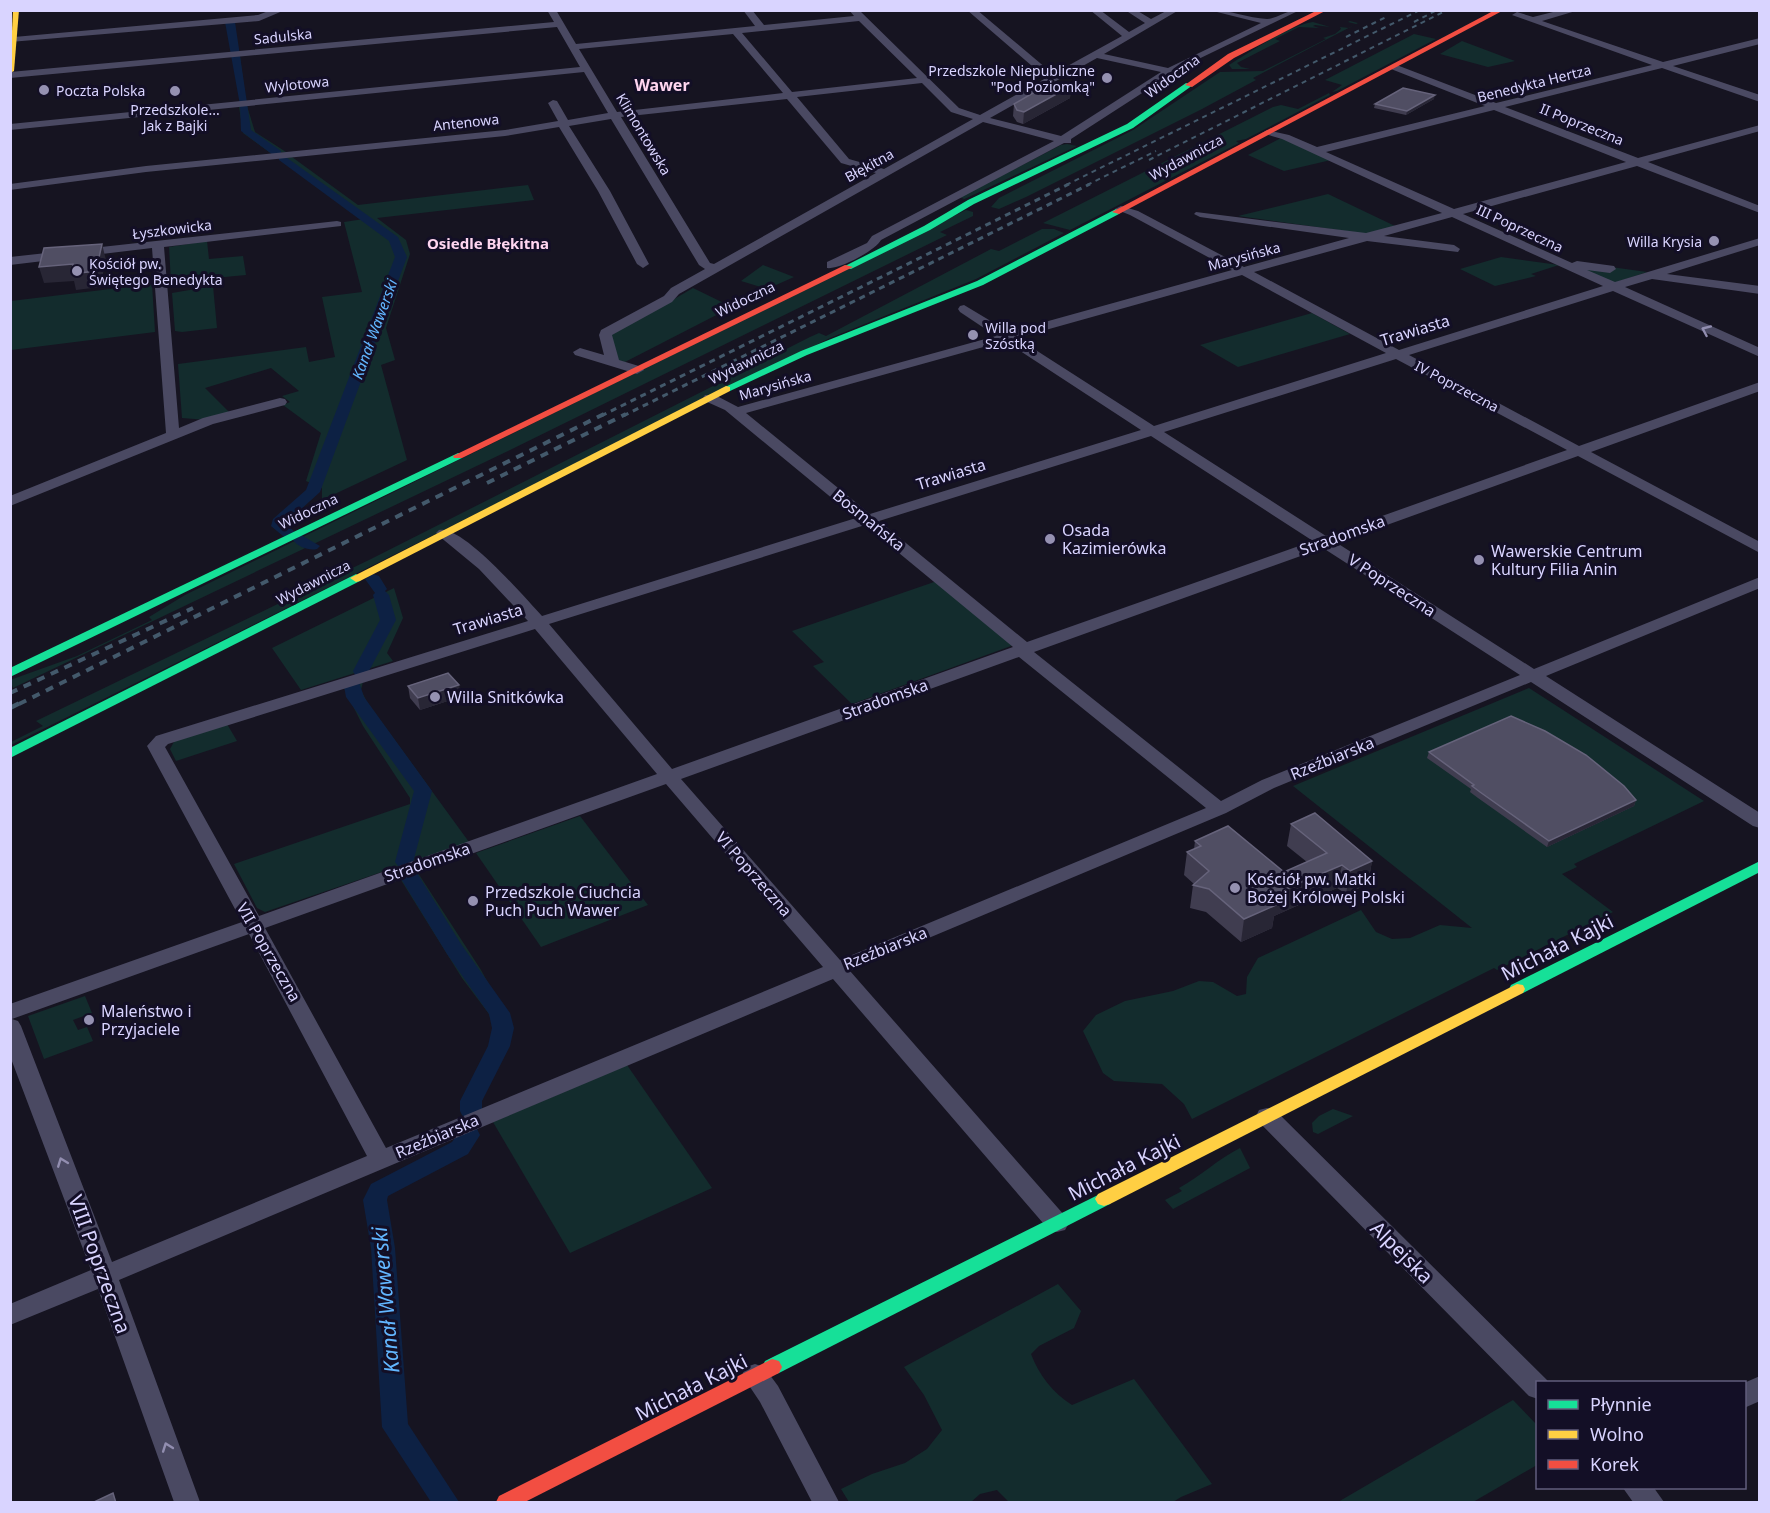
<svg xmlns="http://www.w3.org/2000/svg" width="1770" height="1513" viewBox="0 0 1770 1513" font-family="'Noto Sans',sans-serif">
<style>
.green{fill:#132c2d}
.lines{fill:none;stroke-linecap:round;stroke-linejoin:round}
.canal{fill:#0d2144;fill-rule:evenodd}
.street{fill:#4a4962;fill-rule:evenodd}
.fast{fill:#16e098;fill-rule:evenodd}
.slow{fill:#ffcf43;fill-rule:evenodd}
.jam{fill:#f24e42;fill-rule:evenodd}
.rail-far3{stroke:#43596b;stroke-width:2;stroke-dasharray:5 4.5;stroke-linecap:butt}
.rail-far2{stroke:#43596b;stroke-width:3;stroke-dasharray:6 5;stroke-linecap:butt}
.rail-far1{stroke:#43596b;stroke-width:4;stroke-dasharray:8 7;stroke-linecap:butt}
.rail{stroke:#43596b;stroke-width:4.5;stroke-dasharray:10 8;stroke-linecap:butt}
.wall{fill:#403d50}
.shaded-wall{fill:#282635}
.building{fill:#504e63;stroke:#66637b;stroke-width:1.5}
.oneway{stroke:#928eb0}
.poi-dot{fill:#9591b1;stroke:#130f26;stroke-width:2}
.labels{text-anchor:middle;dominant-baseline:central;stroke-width:6;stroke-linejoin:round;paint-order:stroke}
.far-street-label{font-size:14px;fill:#d9d4ff;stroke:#130f26}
.far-poi-label{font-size:14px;fill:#d9d4ff;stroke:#130f26;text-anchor:start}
.far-neighbourhood-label{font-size:15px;font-weight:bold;fill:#ffd6f0;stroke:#130f26}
.far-water-label{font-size:15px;font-style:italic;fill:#62b6ff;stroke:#130f26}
.far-quarter-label{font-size:16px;font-weight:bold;fill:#ffd6f0;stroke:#130f26}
.street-label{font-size:16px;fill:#d9d4ff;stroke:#130f26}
.poi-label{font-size:16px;fill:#d9d4ff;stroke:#130f26;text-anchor:start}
.near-street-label{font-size:20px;fill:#d9d4ff;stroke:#130f26}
.near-water-label{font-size:21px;font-style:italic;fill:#62b6ff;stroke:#130f26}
</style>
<rect width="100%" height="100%" fill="#161421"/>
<!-- green -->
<g class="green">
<polygon points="1350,21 1358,23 1253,78 1256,80 1202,109 1026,197 999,209 991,207 999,198 1133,130 1220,72 1263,71 1326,39 1323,38 1335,34 1341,29 1340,27 1349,28 1356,24 1348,22"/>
<path d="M1313,22L1330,27L1315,25L1313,26L1319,28L1299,27L1275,39L1280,41L1237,63L1241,67L1250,69H1232L1229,65C1248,53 1292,24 1313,22Z"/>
<polygon points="1414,34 1436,39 1337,91 1332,92 1342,85 1325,80"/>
<polygon points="1462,41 1515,61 1488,67 1440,54"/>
<polygon points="232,56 240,56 246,103 241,103"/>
<polygon points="1329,93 1330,95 1246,139 1236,141 1239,143 1070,230 1043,223 1273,107 1281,105 1298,109"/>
<polygon points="247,106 255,132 286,152 272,154 243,133 239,107"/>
<polygon points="1281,138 1331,160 1284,171 1248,155"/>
<polygon points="1067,144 1077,146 956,203 964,199 960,197 1061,145"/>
<polygon points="292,157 358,205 528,185 534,200 377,218 406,240 410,254 386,328 395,360 381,365 407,460 322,500 322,488 306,481 321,433 283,405 290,402 282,396 299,391 271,368 205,388 230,413 207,420 182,418 178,364 306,347 309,362 335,357 322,297 362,292 344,222 364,219 280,159"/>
<polygon points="1328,194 1395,226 1367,234 1238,216"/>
<polygon points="966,210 973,212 973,216 940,232 947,235 508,451 13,688 10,680 77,656 152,620 149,617 185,595"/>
<polygon points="1042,229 1054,229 1064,233 976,279 830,338 11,745 11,742 43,726 36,721 371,559 810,337 819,333 826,336 991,249 999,251"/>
<polygon points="207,241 209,259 243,256 246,275 171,282 169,247"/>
<polygon points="1501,257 1559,265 1531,274 1536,276 1495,286 1460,269"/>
<polygon points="763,265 794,277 767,289 741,281"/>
<polygon points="1611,267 1647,272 1611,284 1575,268"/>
<polygon points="152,284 155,332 11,350 11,301"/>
<polygon points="213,286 217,328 182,332 175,331 172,293"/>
<polygon points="693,288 732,307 625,362 619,361 610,339 612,332 642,318"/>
<polygon points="1312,313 1350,334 1238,367 1200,345"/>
<polygon points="937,581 1010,642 1011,646 852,704 813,666 824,662 792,631"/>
<polygon points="394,588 403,618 387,653 393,661 301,690 272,648"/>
<polygon points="363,682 361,690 367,702 469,842 265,912 257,908 234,864 410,804 410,798 363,726 344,688"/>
<polygon points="1529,688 1704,801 1574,864 1577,867 1562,874 1613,912 1497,970 1494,968 1192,1119 1184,1104 1162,1084 1114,1081 1103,1073 1083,1031 1096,1015 1125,1001 1173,991 1199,981 1213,982 1237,996 1246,994 1247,977 1258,958 1361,910 1376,932 1392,939 1410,938 1440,925 1472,928 1293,786"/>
<polygon points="227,724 237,741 176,761 170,749 175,740"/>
<polygon points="580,816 648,905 541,947 476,853"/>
<polygon points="418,873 481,970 508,1019 509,1028 480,1106 464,1112 474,1079 492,1043 494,1030 489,1014 462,978 401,880"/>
<polygon points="85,996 92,1013 73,1020 78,1030 87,1027 93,1041 44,1059 28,1016"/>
<polygon points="627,1065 712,1188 570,1253 493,1122"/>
<polygon points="1333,1109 1353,1116 1318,1134 1313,1132 1312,1123 1319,1116"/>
<path d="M1240,1148L1250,1168L1173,1209L1165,1200L1182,1191L1179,1188C1201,1176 1218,1159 1240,1148Z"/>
<path d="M1058,1284L1081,1311L1074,1328L1039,1346L1031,1354C1039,1375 1053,1393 1072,1405L1134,1379L1212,1484L1181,1497L1173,1502H1009L997,1490L980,1494L971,1502H849L841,1489L872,1474L905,1463L927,1449L942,1430L924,1395L904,1367Z"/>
<polygon points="1513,1400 1537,1425 1537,1465 1473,1502 1338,1502"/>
</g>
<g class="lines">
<!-- canal -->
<g class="canal">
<polygon points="230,19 235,22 251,130 281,151 281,155 273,155 241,131 240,105 225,22"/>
<polygon points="283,155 398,237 407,257 320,492 288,521 287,525 296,533 288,538 283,536 271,526 273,519 306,490 395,257 389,241 279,160 279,156"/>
<path d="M301,535L320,546L317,549C309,551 298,547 293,540Z"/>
<polygon points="373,574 379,576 387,589 385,591 389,595 396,620 369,671 367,675 355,675 353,671 380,620 373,595 375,593 365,579"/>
<polygon points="353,681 359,682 364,697 432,791 412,866 405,868 398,866 395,862 414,791 346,697 344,686 347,682"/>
<polygon points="410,871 417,873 461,944 510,1013 514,1028 510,1046 482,1101 482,1111 479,1117 471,1119 463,1117 460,1111 460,1101 488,1046 492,1028 489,1014 447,954 400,877 403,873"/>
<polygon points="469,1126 477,1129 480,1135 468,1154 388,1196 387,1200 395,1248 408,1424 459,1502 431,1502 382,1427 371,1248 363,1200 371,1184 452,1142 461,1129"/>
</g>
<!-- street -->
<g class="street">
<polygon points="271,10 285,10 259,21 10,42 11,38 14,37 258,15"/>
<path d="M547,10H556L576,44L755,26L743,10H752L764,25L854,16L849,10H859L959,108L980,115L1046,78L967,10H977L1053,74L1122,36L1090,10H1100L1129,32L1145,23L1125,10H1136L1151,19L1168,10H1179L1104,54L1168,68L1261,23L1209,10C1231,10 1248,18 1267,19C1276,19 1286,10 1300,10L1184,66L1071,139V143H1064L881,240C875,251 838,270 827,268V262L867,243L872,236L1054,141L983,122L679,294L672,302L612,335L619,360L642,367L644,370L637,374L575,355L573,352L580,348L604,355L599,335L601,330L664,296L671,288L705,269L699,265L611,119L569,126L610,191L649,264L643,268L637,264L598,191L559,127L505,136L146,172L10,190V184L146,166L505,130L558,121L548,103L553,100L557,101L568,120L608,113L584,72L10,130V124L580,67L557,27L10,78V72L554,22ZM859,21L917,78L792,92L742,33ZM733,34L783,93L617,112L579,49ZM1097,58L1161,72L1061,136L990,118ZM922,83L951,112L973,119L884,169L849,159L797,97ZM787,99L841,163L876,173L714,264L710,263L621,117Z"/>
<path d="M1561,10H1579L1542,21L1663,62L1760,38V44L1673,66L1760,95V102L1662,68L1505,107L1638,158L1760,125V131L1648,162L1760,206V213L1637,166L1463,214L1572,263L1577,261L1614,266L1616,269L1610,273L1587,270L1615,282L1760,238V245L1667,274L1760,286V294L1652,279L1625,287L1760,348V357L1613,291L1409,355L1579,446L1760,382V391L1591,452L1760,542V553L1578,456L1337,543L1534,669L1760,577V588L1546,676L1760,813V828L1753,826L1531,682L1274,788L1226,813L850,971L1065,1216L1069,1223L1065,1230L1057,1232L1049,1230L833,979L119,1280L200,1502H174L98,1289L10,1325V1304L91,1270L10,1056V1004L242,922L147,746L156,736L528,621L479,569L439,536L436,533L439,530C462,524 525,598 542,616L856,518L725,410L705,401L703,398L705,395H715L738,407L996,336L960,312L958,309L960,306L964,305L1009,332L1232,270L1130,215L1115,209L1121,206L1138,211L1244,267L1349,238L1200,217L1194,214L1196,212L1366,233L1442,213L1282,139L1262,133L1267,130L1289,135L1317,147L1485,106L1391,69L1389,67L1394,64L1496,103L1652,65L1512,15L1517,12L1533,17ZM1494,110L1626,162L1454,209L1326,152ZM1452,217L1603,286L1399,350L1254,272L1367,241L1458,252L1460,249L1454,245L1384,236ZM1242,275L1386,353L1154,426L1017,338ZM1005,341L1141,430L870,514L746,413ZM1396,359L1567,450L1326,536L1164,432ZM1151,436L1313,541L1027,642L879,521ZM865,525L1013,647L672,769L549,624ZM1323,548L1520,675L1262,780L1221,801L1034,652ZM535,629L657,774L259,916L165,747L168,744ZM1019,657L1206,808L840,960L681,779ZM666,784L823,967L386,1148L265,928ZM249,934L367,1156L112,1262L21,1026L18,1021L12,1019Z"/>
<polygon points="337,221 341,222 341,226 164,247 179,428 203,418 280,398 285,399 287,402 285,405 213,424 10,506 10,496 166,433 152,248 10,265 10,257"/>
<polygon points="1267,1108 1275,1110 1547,1380 1548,1382 1538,1382 1538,1399 1529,1396 1259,1122 1256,1116 1259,1110"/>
<polygon points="755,1364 764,1367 778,1386 839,1502 812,1502 760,1402 742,1375 746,1367"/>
<polygon points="1760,1376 1760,1401 1744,1408 1744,1383"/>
<polygon points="1623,1488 1654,1488 1664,1502 1633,1502"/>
</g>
<!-- fast -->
<g class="fast">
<polygon points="1186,83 1193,85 1133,128 974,204 930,230 851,269 843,267 924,226 968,200 1127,124"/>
<polygon points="1116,209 1120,212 1119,214 983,285 807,355 730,391 722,391 721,389 801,351 977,281"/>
<polygon points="458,453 462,454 462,458 10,677 10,668"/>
<polygon points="356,574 362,578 360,581 10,758 10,748"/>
<polygon points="1760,861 1760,872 1523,993 1511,993 1509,989 1511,985"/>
<polygon points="1104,1192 1110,1194 1113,1199 1110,1204 779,1373 772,1375 765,1373 762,1367 765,1361"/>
</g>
<!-- slow -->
<g class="slow">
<polygon points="13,10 19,10 14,71 10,73"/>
<polygon points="726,386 730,387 730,391 360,581 356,582 350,578"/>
<polygon points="1517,984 1523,985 1525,989 1523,993 1110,1204 1104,1206 1098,1204 1095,1199 1098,1194"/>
</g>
<!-- jam -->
<g class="jam">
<polygon points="1318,10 1327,10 1234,58 1192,87 1185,85 1228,54"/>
<polygon points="1495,10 1504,10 1119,214 1112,212"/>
<polygon points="845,265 853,267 462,458 454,458 453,456"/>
<polygon points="772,1359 779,1361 782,1367 779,1373 525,1502 496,1502 499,1496"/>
</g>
<!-- rail-far3 -->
<g class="rail-far3">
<polyline points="1414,22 1437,10"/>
<polyline points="1346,37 1386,17"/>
<polyline points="1149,160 1447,10"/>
<polyline points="1066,185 1420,10"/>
<polyline points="1087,185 1156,151"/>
</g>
<!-- rail-far2 -->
<g class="rail-far2">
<polyline points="601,416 1069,184"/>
<polyline points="623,416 1090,184"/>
</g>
<!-- rail-far1 -->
<g class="rail-far1">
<polyline points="487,483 626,414"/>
<polyline points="10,693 193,608"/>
<polyline points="19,704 604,414"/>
</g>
<!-- rail -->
<polyline class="rail" points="10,708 22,702"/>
</g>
<!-- wall -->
<g class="wall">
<polygon points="1071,86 1070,98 1023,124 1017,122 1013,116 1014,104"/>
<polygon points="1434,99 1406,115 1374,108 1375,104"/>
<polygon points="459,685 460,697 420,710 410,698 408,686"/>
<polygon points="1429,752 1636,800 1634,806 1547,847 1478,798 1470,792 1471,789 1427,758"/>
<polygon points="1291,824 1372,861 1368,884 1346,894 1337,888 1274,916 1272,928 1241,942 1206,912 1190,908 1193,885 1194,884 1184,875 1187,852 1194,849 1195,841 1284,872 1307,862 1287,846"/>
</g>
<!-- shaded-wall -->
<g class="shaded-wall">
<polygon points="1071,86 1070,98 1023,124 1024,112"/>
<polygon points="1435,95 1434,99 1406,115 1407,111"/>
<polygon points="102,244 106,260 100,287 76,290 74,281 44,283 39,267"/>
<polygon points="459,685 460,697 420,710 418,698"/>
<polygon points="1636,800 1634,806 1547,847 1549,841"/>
<polygon points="1372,861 1368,884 1346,894 1350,871"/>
<polygon points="1342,865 1337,888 1274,916 1272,928 1241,942 1244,919 1268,898"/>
</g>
<!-- building -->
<g class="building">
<polygon points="1052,82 1071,86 1024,112 1017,110 1014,104"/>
<polygon points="1403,88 1435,95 1407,111 1375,104"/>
<polygon points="102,244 96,271 72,274 73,264 39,267 44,248"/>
<polygon points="448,673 459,685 418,698 408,686"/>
<polygon points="1511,716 1545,731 1586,755 1624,786 1636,800 1549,841 1480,792 1472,786 1474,785 1429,752"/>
<polygon points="1315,813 1372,861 1350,871 1342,865 1297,884 1268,898 1276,905 1244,919 1209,889 1193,885 1209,871 1187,852 1201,846 1195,841 1228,826 1284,872 1327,853 1291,824"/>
<polygon points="113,1493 116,1503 92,1503"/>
</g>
<!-- one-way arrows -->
<defs><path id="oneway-chevron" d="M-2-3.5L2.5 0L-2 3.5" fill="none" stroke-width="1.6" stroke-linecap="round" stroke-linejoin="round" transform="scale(1.5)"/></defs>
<g class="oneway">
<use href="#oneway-chevron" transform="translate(1706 330) rotate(-156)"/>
<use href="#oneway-chevron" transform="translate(62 1162) rotate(-111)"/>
<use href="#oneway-chevron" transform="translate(167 1447) rotate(-110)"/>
</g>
<!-- markers -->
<g class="poi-dot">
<circle cx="1107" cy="78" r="6"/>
<circle cx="44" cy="90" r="6"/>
<circle cx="175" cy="91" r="6"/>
<circle cx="1714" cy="241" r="6"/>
<circle cx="77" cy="271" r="6"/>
<circle cx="973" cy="335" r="6"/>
<circle cx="1050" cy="539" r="6"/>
<circle cx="1479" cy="560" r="6"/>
<circle cx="435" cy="697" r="6"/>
<circle cx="1235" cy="888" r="6"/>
<circle cx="473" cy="901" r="6"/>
<circle cx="89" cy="1020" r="6"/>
</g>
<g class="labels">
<!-- far-street labels -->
<g class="far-street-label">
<text transform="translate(283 36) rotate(-6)">Sadulska</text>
<text transform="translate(1172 76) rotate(-36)">Widoczna</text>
<text transform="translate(1534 83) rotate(-14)">Benedykta Hertza</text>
<text transform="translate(297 84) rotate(-6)">Wylotowa</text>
<text transform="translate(466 122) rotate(-6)">Antenowa</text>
<text transform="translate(1582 124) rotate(22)">II Poprzeczna</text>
<text transform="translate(644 134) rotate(59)">Klimontowska</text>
<text transform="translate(1186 157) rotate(-28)">Wydawnicza</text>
<text transform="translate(869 165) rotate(-29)">Błękitna</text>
<text transform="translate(1520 228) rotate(25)">III Poprzeczna</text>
<text transform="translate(172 229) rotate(-7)">Łyszkowicka</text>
<text transform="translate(1244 256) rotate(-15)">Marysińska</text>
<text transform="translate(745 299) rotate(-26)">Widoczna</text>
<text transform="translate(746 362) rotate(-26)">Wydawnicza</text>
<text transform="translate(775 385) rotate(-16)">Marysińska</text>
<text transform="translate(1457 386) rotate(28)">IV Poprzeczna</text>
<text transform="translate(308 511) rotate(-26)">Widoczna</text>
<text transform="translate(313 582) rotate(-27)">Wydawnicza</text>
</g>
<!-- far-poi labels -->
<g class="far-poi-label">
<text x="1095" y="70" text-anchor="end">Przedszkole Niepubliczne<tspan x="1095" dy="16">"Pod Poziomką"</tspan></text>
<text x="56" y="90">Poczta Polska</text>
<text x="175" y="109" text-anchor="middle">Przedszkole...<tspan x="175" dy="16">Jak z Bajki</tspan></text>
<text x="1702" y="241" text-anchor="end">Willa Krysia</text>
<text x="89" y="263">Kościół pw.<tspan x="89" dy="16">Świętego Benedykta</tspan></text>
<text x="985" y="327">Willa pod<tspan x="985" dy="16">Szóstką</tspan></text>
</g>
<!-- far-neighbourhood labels -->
<g class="far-neighbourhood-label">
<text x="488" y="243">Osiedle Błękitna</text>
</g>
<!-- far-water labels -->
<g class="far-water-label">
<text transform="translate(374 329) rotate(-70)">Kanał Wawerski</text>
</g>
<!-- far-quarter labels -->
<g class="far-quarter-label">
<text x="662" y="85">Wawer</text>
</g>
<!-- street labels -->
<g class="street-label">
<text transform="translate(1415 330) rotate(-17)">Trawiasta</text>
<text transform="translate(951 474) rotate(-17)">Trawiasta</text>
<text transform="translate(869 520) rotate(39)">Bosmańska</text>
<text transform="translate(1342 535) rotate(-20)">Stradomska</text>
<text transform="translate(1392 585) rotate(33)">V Poprzeczna</text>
<text transform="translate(488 619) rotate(-17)">Trawiasta</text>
<text transform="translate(885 699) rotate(-20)">Stradomska</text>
<text transform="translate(1332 758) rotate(-22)">Rzeźbiarska</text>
<text transform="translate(427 862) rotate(-19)">Stradomska</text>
<text transform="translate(754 874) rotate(49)">VI Poprzeczna</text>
<text transform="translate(885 948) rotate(-22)">Rzeźbiarska</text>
<text transform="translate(269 952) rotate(60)">VII Poprzeczna</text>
<text transform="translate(437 1136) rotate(-23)">Rzeźbiarska</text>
</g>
<!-- poi labels -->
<g class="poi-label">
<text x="1062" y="530">Osada<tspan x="1062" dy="18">Kazimierówka</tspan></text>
<text x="1491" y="551">Wawerskie Centrum<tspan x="1491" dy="18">Kultury Filia Anin</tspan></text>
<text x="447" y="697">Willa Snitkówka</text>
<text x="1247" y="879">Kościół pw. Matki<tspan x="1247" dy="18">Bożej Królowej Polski</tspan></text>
<text x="485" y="892">Przedszkole Ciuchcia<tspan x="485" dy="18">Puch Puch Wawer</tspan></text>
<text x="101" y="1011">Maleństwo i<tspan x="101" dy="18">Przyjaciele</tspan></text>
</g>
<!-- near-street labels -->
<g class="near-street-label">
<text transform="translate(1557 947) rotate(-27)">Michała Kajki</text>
<text transform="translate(1124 1167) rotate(-27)">Michała Kajki</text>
<text transform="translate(1402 1252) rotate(45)">Alpejska</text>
<text transform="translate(100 1264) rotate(70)">VIII Poprzeczna</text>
<text transform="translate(691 1387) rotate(-27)">Michała Kajki</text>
</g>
<!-- near-water labels -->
<g class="near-water-label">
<text transform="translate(385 1300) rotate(-95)">Kanał Wawerski</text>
</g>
</g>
<!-- border -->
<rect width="1770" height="1513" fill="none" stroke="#d9d4ff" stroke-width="24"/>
<!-- legend -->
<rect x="1536" y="1381" width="210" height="108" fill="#130f26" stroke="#625e7d" stroke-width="1.5"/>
<rect x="1548" y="1400" width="30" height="9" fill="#16e098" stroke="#625e7d" stroke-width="1.5"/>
<text x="1590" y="1411" font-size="18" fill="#d9d4ff">Płynnie</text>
<rect x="1548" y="1430" width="30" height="9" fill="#ffcf43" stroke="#625e7d" stroke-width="1.5"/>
<text x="1590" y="1441" font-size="18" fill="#d9d4ff">Wolno</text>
<rect x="1548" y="1460" width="30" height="9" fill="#f24e42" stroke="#625e7d" stroke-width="1.5"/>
<text x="1590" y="1471" font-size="18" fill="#d9d4ff">Korek</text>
</svg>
